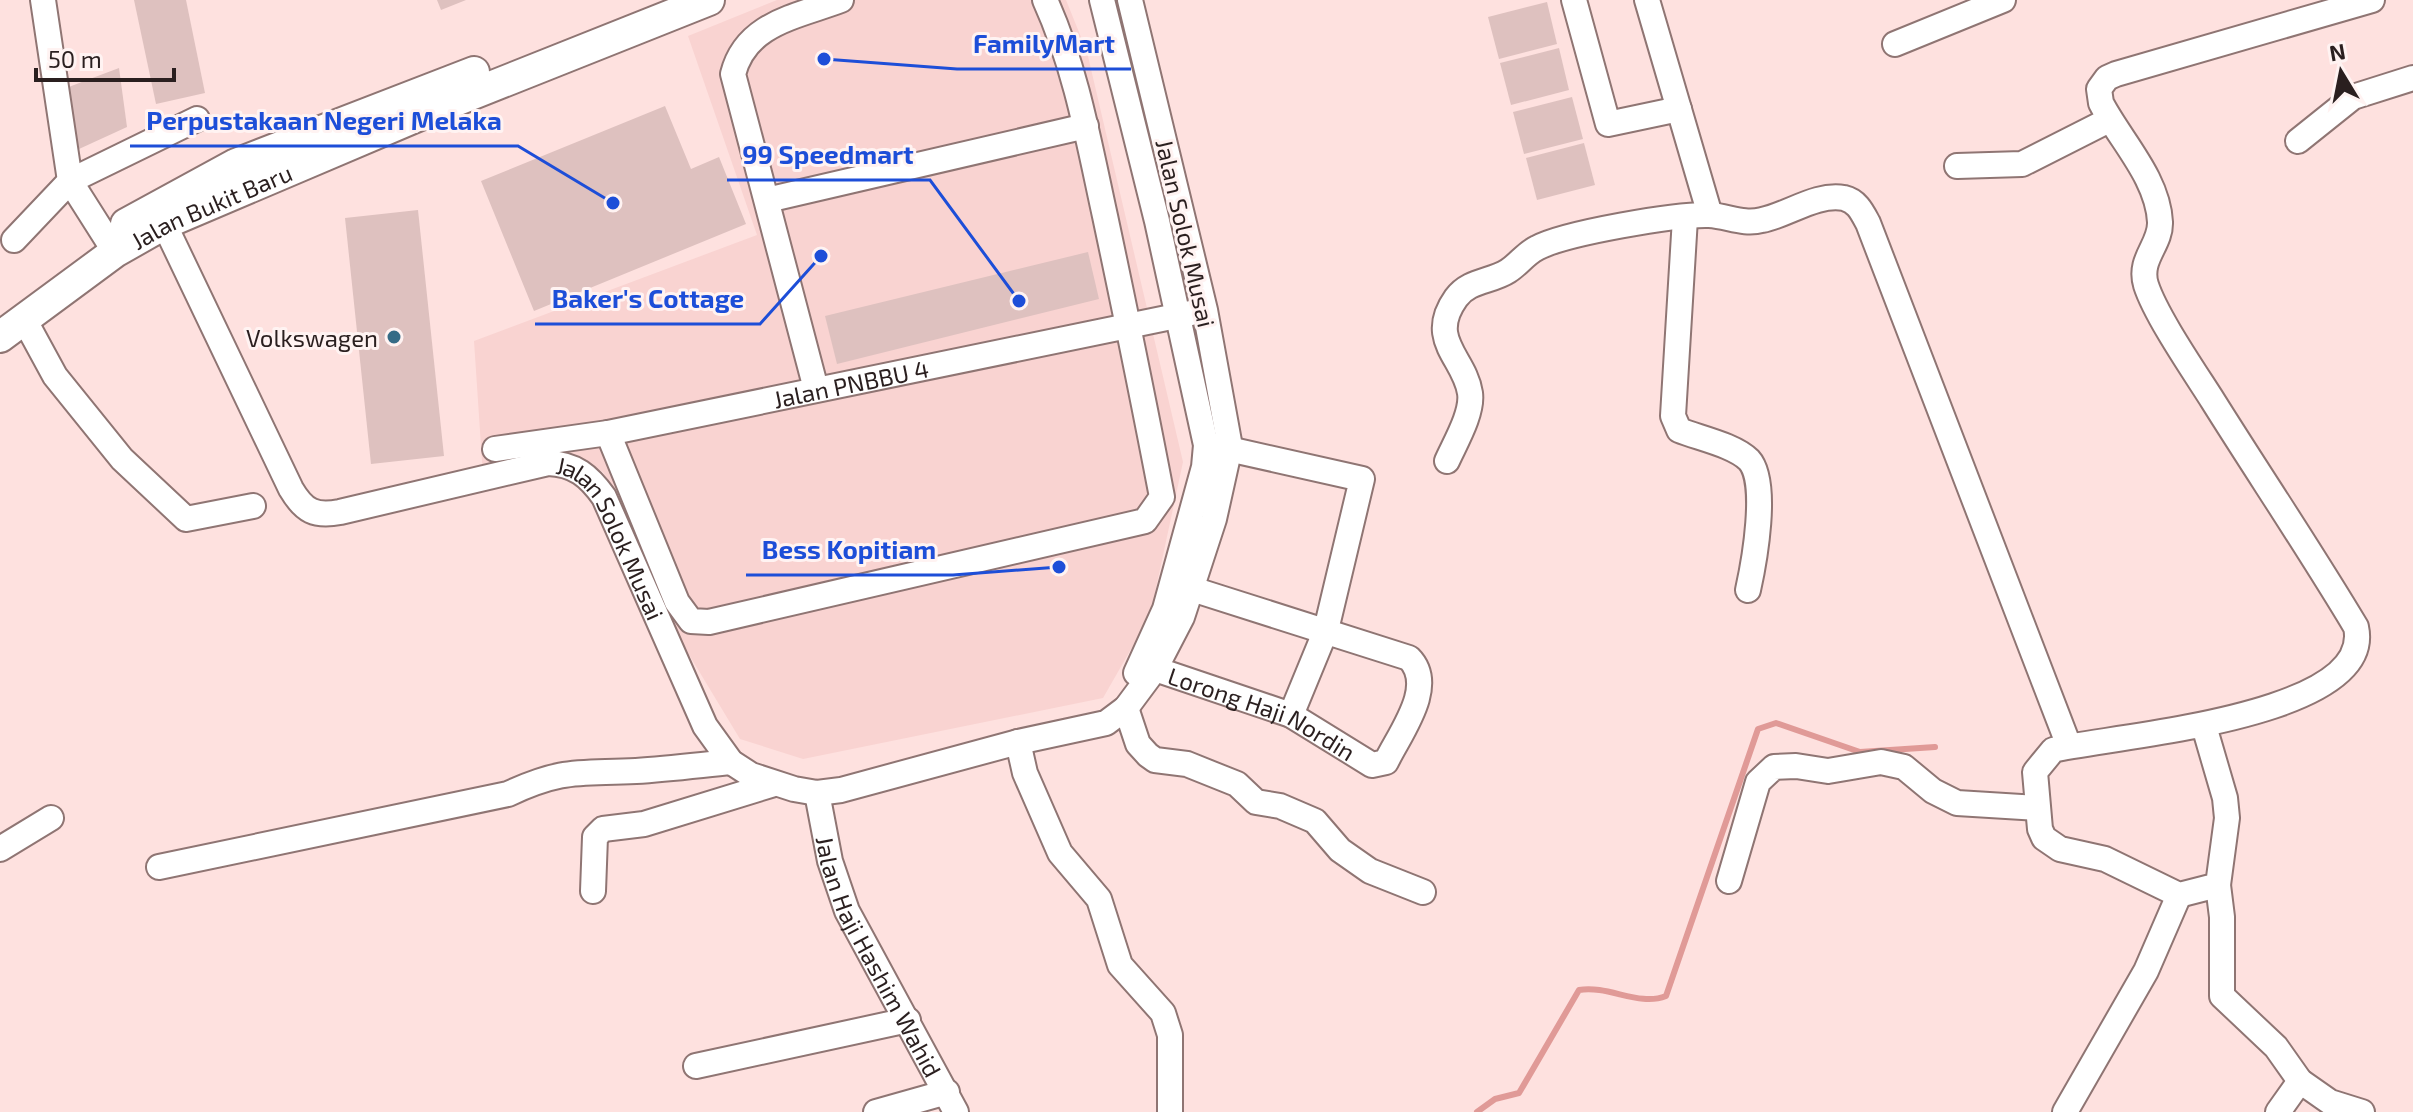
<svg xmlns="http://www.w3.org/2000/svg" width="2413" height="1112" viewBox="0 0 2413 1112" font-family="'Exo 2',sans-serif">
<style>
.built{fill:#f9d3d1}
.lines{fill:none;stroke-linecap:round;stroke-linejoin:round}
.stream{stroke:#e09a97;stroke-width:6}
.building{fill:#dec1bf}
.minor-casing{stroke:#8f7573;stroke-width:28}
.major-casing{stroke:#8f7573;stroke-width:34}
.minor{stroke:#fff;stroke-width:24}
.major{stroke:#fff;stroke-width:30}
.poi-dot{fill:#356b86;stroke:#fff3f2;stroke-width:3}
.labels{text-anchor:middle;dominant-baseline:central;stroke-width:6;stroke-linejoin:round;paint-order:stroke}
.street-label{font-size:24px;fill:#2a1f1f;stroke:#fff3f2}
.poi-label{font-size:24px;fill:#2a1f1f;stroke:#fff3f2;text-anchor:end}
.leader{fill:none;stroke:#1d4ed8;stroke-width:3}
.callout-dot{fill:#1d4ed8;stroke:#fff3f2;stroke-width:3}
.callout-label{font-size:26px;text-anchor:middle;font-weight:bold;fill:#1d4ed8;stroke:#fff3f2;stroke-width:6;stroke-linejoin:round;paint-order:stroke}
</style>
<rect width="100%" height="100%" fill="#fee1df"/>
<!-- built -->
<polygon class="built" points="777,0 1066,0 1087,52 1183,462 1150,616 1103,698 803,759 740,739 685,648 603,472 584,461 483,476 474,341 757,235 688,36"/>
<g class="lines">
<!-- stream -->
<path class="stream" d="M1477,1112L1495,1099L1519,1093L1579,990C1609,985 1639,1007 1666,996L1758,729L1776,723L1860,752L1935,747"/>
</g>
<!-- building -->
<g class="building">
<polygon points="134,0 186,0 205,93 156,104"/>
<polygon points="437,0 466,0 441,10"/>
<polygon points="1547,2 1557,44 1499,59 1488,17"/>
<polygon points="1559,48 1569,90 1511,105 1500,63"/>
<polygon points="119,68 127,127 79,149 66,88"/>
<polygon points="1572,97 1583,139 1524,154 1513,112"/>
<polygon points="665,106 691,169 719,157 746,224 534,311 481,181"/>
<polygon points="1584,143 1595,185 1537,200 1526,158"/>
<polygon points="418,210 444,456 371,464 345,218"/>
<polygon points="1088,252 1099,299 837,364 825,316"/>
</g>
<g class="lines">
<!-- minor casing -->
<g class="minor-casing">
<g id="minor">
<polyline points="43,0 70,181 115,252"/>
<polyline points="1102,0 1157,221 1206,445 1204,467 1165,609 1136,673"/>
<polyline points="1574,0 1608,124 1679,109"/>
<polyline points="1647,0 1710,215"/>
<polyline points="1895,44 2003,0"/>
<polyline points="2298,141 2353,97 2413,78"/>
<polyline points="1957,166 2022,164 2109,120"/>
<polyline points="767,200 1086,126"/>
<path id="s1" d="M158,211L291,489C304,511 315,517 340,512L548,463C575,464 589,476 604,497L705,726L731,762L751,775L794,789L817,793L841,790L1018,742L1106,723L1126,708L1155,669L1182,617L1214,519L1230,447L1205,310L1130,0"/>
<path d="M1685,218L1673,416L1679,430C1699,438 1734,445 1749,460C1769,482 1754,563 1748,590"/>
<polyline points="14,240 70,181 197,119"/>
<polyline points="24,319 55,376 122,459 186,519 253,506"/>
<path d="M816,389L733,74C746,23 796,17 841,0"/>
<path d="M608,433L677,602L691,621L709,622L1145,521L1162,497C1144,403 1125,310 1105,216C1089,143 1076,68 1045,0"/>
<polyline points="1215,446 1362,479 1326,630 1291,715"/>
<path id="s2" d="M495,449L608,433L1191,313"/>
<path d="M1447,461C1455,443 1473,413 1470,393C1465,358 1426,340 1456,298C1469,280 1491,282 1508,271C1519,264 1525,254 1537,248C1565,233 1676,214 1709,215C1728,216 1743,225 1762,220C1788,215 1816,193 1844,198C1857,201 1862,212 1868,223L2069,746"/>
<path id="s3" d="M1155,669L1291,715L1372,765L1386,762C1400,733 1437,686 1409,658L1192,589"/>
<polyline points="1126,708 1138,744 1148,755 1155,760 1187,764 1237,784 1256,802 1280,806 1315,821 1340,850 1370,871 1423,892"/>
<path d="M2204,726L2225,798L2227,818L2218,885L2179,895L2105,859L2060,849L2044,838L2040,829L2035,772L2053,750C2110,736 2376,718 2356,627C2310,550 2260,476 2213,401C2194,371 2156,316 2146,285C2138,259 2161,245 2160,222C2158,178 2120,140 2101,103L2099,89L2107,78L2116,74L2372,0"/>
<polyline points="1018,742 1025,773 1060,853 1099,899 1120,965 1163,1013 1170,1035 1170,1112"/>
<path id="s4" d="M817,793L830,861L847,911L956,1112"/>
<polyline points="0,849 51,818"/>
<path d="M159,867L508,794C564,768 579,774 636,771C668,769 700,765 731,762"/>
<polyline points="1729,881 1758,782 1774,767 1796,766 1828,771 1881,762 1904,767 1933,791 1957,803 2037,808"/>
<polyline points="2218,885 2222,917 2222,996 2276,1047 2300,1081 2330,1102 2362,1112"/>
<polyline points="593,891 595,837 603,829 644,824 774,784"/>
<polyline points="696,1066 908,1020"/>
<polyline points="876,1112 947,1092"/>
<polyline points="2065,1112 2146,971 2179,895"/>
<polyline points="2278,1112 2300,1081"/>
</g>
</g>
<!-- major casing -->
<g class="major-casing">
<g id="major">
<polyline points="126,224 236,164 474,72"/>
<path id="s5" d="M0,337L115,252L166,223L420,115L709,0"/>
</g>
</g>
<!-- minor -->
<use href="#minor" class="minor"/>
<!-- major -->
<use href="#major" class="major"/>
</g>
<!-- markers -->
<circle class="poi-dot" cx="394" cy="337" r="8"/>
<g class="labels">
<!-- street labels -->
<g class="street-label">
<text stroke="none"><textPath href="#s5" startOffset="250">Jalan Bukit Baru</textPath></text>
<text transform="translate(1186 233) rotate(77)">Jalan Solok Musai</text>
<text stroke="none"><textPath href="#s2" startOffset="362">Jalan PNBBU 4</textPath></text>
<text stroke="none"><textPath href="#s1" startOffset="686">Jalan Solok Musai</textPath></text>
<text stroke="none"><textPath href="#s3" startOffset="116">Lorong Haji Nordin</textPath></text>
<text stroke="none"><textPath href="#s4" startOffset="176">Jalan Haji Hashim Wahid</textPath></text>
</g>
<!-- poi labels -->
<g class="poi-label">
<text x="378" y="337">Volkswagen</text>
</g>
</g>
<!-- callouts -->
<path class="leader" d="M824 59L957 69H1131M613 203L518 146H130M1019 301L930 180H727M821 256L760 324H535M1059 567L953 575H746"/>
<g class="callout-dot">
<circle cx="824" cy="59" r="8"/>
<circle cx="613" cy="203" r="8"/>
<circle cx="1019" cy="301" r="8"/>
<circle cx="821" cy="256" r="8"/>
<circle cx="1059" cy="567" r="8"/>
</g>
<g class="callout-label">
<text x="1044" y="53">FamilyMart</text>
<text x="324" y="130">Perpustakaan Negeri Melaka</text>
<text x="828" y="164">99 Speedmart</text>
<text x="648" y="308">Baker's Cottage</text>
<text x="849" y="559">Bess Kopitiam</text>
</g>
<!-- north arrow -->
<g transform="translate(2341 72) rotate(350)" stroke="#fff3f2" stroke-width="6" paint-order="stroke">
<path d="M0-6L14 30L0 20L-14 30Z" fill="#2a1f1f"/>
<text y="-12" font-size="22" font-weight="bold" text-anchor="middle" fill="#2a1f1f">N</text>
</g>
<!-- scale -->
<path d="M36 68v12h138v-12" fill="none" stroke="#2a1f1f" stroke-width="4"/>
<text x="48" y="68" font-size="24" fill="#2a1f1f" stroke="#fff3f2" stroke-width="6" paint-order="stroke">50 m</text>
</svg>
